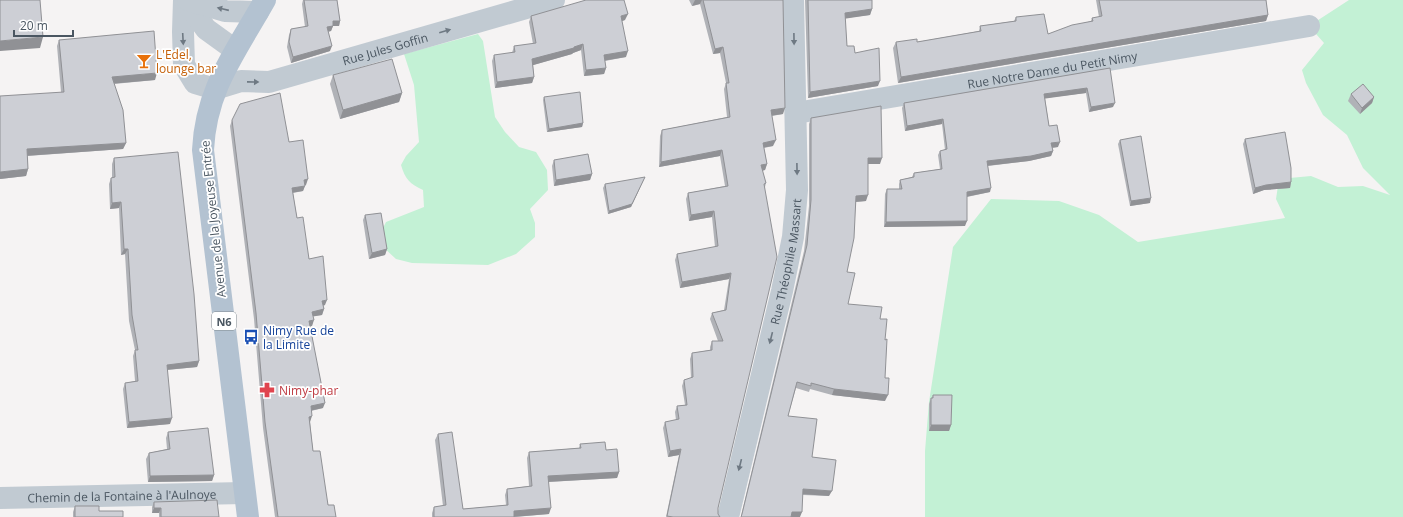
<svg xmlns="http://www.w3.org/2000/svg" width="1403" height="517" viewBox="0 0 1403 517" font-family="'Open Sans',sans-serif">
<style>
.green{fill:#c3f1d5}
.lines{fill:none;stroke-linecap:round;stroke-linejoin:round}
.minor{stroke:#c1cad2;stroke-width:22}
.major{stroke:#b3c2d1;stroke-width:22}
.wall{fill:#b0b2b7}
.shaded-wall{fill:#909195}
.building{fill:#cdcfd5;stroke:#909195}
.oneway{fill:#6e7983}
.labels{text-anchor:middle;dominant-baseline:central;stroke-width:3.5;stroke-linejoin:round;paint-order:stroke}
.shield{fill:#fff;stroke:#808990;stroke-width:1}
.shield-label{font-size:11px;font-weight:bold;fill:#4a5661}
.street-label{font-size:12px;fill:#4a5661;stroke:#fff}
.food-label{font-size:12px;fill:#c56008;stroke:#fff;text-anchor:start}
.transit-label{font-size:12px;fill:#164399;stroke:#fff;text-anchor:start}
.health-label{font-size:12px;fill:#be3a42;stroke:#fff;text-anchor:start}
</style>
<rect width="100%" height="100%" fill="#f5f3f3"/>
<!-- green -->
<g class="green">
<polygon points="1349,0 1403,0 1403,517 925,517 925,451 929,402 953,247 991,199 1059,201 1099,215 1138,242 1285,218 1276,199 1279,179 1311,176 1338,187 1363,186 1390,195 1363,168 1347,135 1323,115 1306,83 1302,70 1324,43 1309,26"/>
<path d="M478,34L483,41L495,117L505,132L519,147L536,152L547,170L548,190L530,209L535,223V237L516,254L488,265L412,263L396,259L383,247L381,232L386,222L424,207L423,190C410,184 405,179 401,165L406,156L419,142L414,85L404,54Z"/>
</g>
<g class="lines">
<!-- minor -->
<g class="minor">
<path id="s1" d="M184,0L183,32L184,65L195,83L215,89L241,81L269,82L554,0"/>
<polyline points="185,0 206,29 235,50"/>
<polyline points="188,0 225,11 258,12"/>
<path id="s2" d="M796,113L1309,26"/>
<path id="s3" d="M0,498L244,493"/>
<path id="s4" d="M728,517L782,291L793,237L797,190L793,0"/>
</g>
<!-- major -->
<path class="major" d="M248,517L203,150C206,88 236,52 265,0"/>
</g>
<!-- wall -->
<g class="wall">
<polygon points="303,0 337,0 340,21 339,26 333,26 331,31 328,32 330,51 291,63 287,47 289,35 291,29 305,27 302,4"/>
<polygon points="689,0 783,0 783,114 772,116 773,146 764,148 767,164 765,170 762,171 766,183 765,187 718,508 718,514 720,517 666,517 679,455 668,457 663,428 665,422 676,420 675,412 677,406 685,405 682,386 684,380 691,378 690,359 692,353 710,350 710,347 712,341 718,341 710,319 712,313 724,310 729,279 680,288 675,260 677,254 715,247 712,217 689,221 686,199 688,193 725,186 720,156 659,167 660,136 662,130 727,117 724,89 726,83 720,53 713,54 700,4 692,6"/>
<polygon points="805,0 872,0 872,9 870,15 845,18 847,46 855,53 878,86 808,98"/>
<polygon points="1096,0 1266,0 1268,15 1266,21 898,83 893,48 896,42 917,42 979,31 980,26 1014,21 1016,17 1048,34 1091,21 1092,18 1099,17"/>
<polygon points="531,16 625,20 622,21 626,57 605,61 606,68 604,74 584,76 581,50 573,53 572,54 533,65 534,77 532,83 495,88 492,61 494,55 512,53 514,46 533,44 529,22"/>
<polygon points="59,40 155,80 114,84 126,143 123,149 27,156 28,169 26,176 0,179 61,92 57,46"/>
<polygon points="1110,68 1113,107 1089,112 1086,93 1045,98 1049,126 1058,147 1052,148 1053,151 1051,156 1029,161 988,166 990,192 967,197 965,226 884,227 885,194 887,189 899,189 899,184 900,180 912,177 914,173 940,169 938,155 940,151 945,150 942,124 905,131 902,108 904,103"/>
<polygon points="333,75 402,93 399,102 340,119 330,84"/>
<polygon points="1351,94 1374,97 1372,103 1360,114 1348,101"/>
<polygon points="544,97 583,123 582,127 547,132 543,100"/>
<polygon points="811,118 880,164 868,164 866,201 856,202 847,272 848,304 880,319 885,340 885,401 832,395 810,389 809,392 796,388 788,416 812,457 829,496 803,495 741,516 804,251 809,206 809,124"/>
<polygon points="232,120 289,142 306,185 305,185 303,191 293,193 297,218 309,259 325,305 323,306 324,309 322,315 313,316 312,326 310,326 323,408 311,411 310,422 313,451 328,505 336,517 275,517 263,428 254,319 230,126"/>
<polygon points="1245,139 1291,182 1290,188 1264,190 1253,194 1243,144"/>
<polygon points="1120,140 1150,203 1130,206 1118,144"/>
<polygon points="114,158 199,361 197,367 167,370 170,424 127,428 123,389 125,383 135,381 133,356 135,350 129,321 125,254 121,255 119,208 110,209 109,184 111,178 112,178 112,164"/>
<polygon points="554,160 592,174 590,180 554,186 552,166"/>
<polygon points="643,180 631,207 608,214 603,188 605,184"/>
<polygon points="365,215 387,249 385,255 369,259 363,220"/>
<polygon points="933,395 951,425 949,431 929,431 929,404 931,398 932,398"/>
<polygon points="168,432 214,475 212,481 148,482 146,459 149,453 167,449 166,438"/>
<polygon points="438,434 463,509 506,505 505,495 507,489 529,486 527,458 529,452 579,448 580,444 606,450 619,472 617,478 548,482 549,514 515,517 432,517 432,513 434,507 443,506 435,440"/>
<polygon points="154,502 219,517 159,517 159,513 152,513 152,507"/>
<polygon points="75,506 99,511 123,517 73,517 73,512"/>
</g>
<!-- shaded-wall -->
<g class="shaded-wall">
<polygon points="695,0 702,0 700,4 692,6"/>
<polygon points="872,9 870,15 843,19 845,13"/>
<polygon points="628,14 625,20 619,22 621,16"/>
<polygon points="1268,15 1266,21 898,83 901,77"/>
<polygon points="333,21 340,21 339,26 333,26 331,31 325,32 327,27"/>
<polygon points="43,37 40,48 0,51 0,41"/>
<polygon points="583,44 581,50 573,53 572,54 530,66 532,59"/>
<polygon points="332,46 330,51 291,63 293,57"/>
<polygon points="723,47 720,53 713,54 715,49"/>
<polygon points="628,51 626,57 602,61 604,55"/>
<polygon points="606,68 604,74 584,76 586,70"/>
<polygon points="157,73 155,80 109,84 112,77"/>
<polygon points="534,77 532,83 495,88 497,82"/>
<polygon points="880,81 878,86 808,98 810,92"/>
<polygon points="1087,88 1086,93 1042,99 1044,94"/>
<polygon points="402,93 399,102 340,119 343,110"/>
<polygon points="1374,97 1372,103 1360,114 1362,108"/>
<polygon points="1115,103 1113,107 1089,112 1091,107"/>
<polygon points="785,108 783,114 769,116 771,110"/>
<polygon points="943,119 942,124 905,131 907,126"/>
<polygon points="583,123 582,127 547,132 549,129"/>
<polygon points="776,140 773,146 761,148 763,143"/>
<polygon points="1060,142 1058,147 1049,148 1051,143"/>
<polygon points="126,143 123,149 24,156 27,149"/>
<polygon points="722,150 720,156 659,167 661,162"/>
<polygon points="1053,151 1051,156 1029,161 985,166 987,161"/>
<polygon points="868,158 882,158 880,164 866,164"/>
<polygon points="767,164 765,170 759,171 761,165"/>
<polygon points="28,169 26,176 0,179 0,172"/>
<polygon points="592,174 590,180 554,186 556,180"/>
<polygon points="645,177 631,207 608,214 609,211"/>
<polygon points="308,179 306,185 302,186 304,180"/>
<polygon points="1291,182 1290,188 1264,190 1253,194 1255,188 1266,185"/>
<polygon points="305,186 303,191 290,193 292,188"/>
<polygon points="991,188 990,192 965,197 967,192"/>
<polygon points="868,195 866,201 854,202 856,196"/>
<polygon points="1151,198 1150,203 1130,206 1131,201"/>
<polygon points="121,202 119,208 110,209 112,203"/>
<polygon points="714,211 712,217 689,221 691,215"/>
<polygon points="967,221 965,226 884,227 886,222"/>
<polygon points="124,249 128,249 125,254 121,255"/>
<polygon points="387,249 385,255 369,259 372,253"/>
<polygon points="731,273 729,279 680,288 682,282"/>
<polygon points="327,300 325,305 320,306 322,301"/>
<polygon points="324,309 322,315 310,317 312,312"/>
<polygon points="314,320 312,326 307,327 309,321"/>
<polygon points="199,361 197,367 165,370 167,365"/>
<polygon points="834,389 888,395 885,401 832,395"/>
<polygon points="325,403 323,408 309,411 311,406"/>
<polygon points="312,416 310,422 309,417"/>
<polygon points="172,418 170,424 127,428 129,422"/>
<polygon points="931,425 951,425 949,431 929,431"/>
<polygon points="681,449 679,455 668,457 670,451"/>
<polygon points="619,472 617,478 546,482 548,476"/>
<polygon points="214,475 212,481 148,482 150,476"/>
<polygon points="803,489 832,491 829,496 801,494"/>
<polygon points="154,508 161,508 159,513 152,513"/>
<polygon points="551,508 549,514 512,517 514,511"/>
<polygon points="792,512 802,512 800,517 790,517"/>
</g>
<!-- building -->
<g class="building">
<polygon points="0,0 40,0 43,37 0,41"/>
<polygon points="304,0 337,0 340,21 333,21 333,26 327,27 332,46 293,57 289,42 291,29 308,26"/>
<polygon points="586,0 624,0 628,14 621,16 628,51 604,55 606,68 586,70 583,44 574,47 574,48 532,59 534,77 497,82 494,55 515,52 514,46 536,43 531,16"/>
<polygon points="703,0 783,0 785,108 771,110 776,140 763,143 767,164 761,165 766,183 764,184 777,257 718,508 718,514 720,517 673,517 667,516 681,449 670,451 665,422 679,419 677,406 687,405 684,380 693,377 692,353 712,350 712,341 723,341 712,313 726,310 731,273 682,282 677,254 718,246 714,211 691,215 688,193 728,186 722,150 661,162 662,130 730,117 726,83 729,83 723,47 715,49"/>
<polygon points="808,0 872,0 872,9 845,13 847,46 854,46 855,53 879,48 880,81 810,92"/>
<polygon points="1099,0 1266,0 1268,15 901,77 896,42 917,39 917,42 981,31 980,26 1016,21 1016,17 1044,14 1048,34 1072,25 1093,21 1092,18 1102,16"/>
<polygon points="154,31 157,73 112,77 123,110 126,143 27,149 28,169 0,172 0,96 64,92 59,40"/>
<polygon points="392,59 402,93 343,110 333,75"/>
<polygon points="1110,68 1115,103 1091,107 1087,88 1044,94 1049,126 1057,125 1060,142 1051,143 1053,151 1031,156 987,161 991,188 967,192 967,221 886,222 887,189 902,189 900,180 914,177 914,173 942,169 940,151 947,149 943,119 907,126 904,103"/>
<polygon points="1363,84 1374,97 1362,108 1351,94"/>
<polygon points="580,92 583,123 549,129 544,97"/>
<polygon points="280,93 289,142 303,140 308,179 304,180 305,186 292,188 297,218 303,217 309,259 323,256 327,300 322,301 324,309 312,312 314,320 309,321 325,403 311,406 312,416 309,417 313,451 320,451 328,505 334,505 336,517 278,517 265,422 256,313 232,120 240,104"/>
<polygon points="881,106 882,158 868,158 868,195 856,196 854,238 847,272 855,273 848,304 882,307 880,319 887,319 885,340 887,339 885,378 889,378 888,395 834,389 811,383 811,386 797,382 788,416 817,419 812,457 836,460 832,491 803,489 802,512 792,512 791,517 741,517 742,514 807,245 811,200 811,118"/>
<polygon points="1285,132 1291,168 1291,182 1266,185 1255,188 1245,139"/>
<polygon points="1141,136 1151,198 1131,201 1120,140"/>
<polygon points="178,152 194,294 199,361 167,365 172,418 129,422 125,383 138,381 135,350 138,350 132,315 128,249 124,249 121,202 112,203 111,178 115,177 114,158"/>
<polygon points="588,154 592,174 556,180 554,160"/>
<polygon points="645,177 632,204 609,211 605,184"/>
<polygon points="381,213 387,249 372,253 365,215"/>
<polygon points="933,395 952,395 951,425 931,425 931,398 933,398"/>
<polygon points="208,428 214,475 150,476 149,453 170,449 168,432"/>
<polygon points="452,432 463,509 508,505 507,489 532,486 529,452 581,448 580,444 605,442 606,450 617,449 619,472 548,476 551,508 514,511 514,517 434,517 434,507 446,505 438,434"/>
<polygon points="217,500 219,517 161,517 161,508 154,508 154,502"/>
<polygon points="75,506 99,506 99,511 123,511 123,517 75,517"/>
</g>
<!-- one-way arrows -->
<defs><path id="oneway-solid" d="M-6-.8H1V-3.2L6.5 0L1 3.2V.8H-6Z"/></defs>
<g class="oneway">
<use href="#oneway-solid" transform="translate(223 9) rotate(-167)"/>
<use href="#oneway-solid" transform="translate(445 31) rotate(-16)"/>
<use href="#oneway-solid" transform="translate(183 39) rotate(87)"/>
<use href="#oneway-solid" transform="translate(794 39) rotate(89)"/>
<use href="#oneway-solid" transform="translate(253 82) rotate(1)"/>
<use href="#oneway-solid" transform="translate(797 169) rotate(89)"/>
<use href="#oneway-solid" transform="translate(771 338) rotate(104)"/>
<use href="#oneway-solid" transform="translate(740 465) rotate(104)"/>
</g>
<!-- icons -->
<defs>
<g id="bar-bare" transform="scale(1.2)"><path d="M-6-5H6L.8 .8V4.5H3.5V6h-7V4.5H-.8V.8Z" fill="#e8710a" stroke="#fff" stroke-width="2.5" paint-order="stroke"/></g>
<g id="bus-bare" transform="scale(1.2)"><path d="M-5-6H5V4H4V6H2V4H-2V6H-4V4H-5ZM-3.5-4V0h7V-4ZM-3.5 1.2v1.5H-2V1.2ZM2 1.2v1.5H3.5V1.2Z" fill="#1a4fb4" stroke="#fff" stroke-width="2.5" paint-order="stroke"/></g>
<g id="pharmacy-bare" transform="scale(1.2)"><path d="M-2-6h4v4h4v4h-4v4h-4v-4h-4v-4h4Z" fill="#e0444e" stroke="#fff" stroke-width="2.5" paint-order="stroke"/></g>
</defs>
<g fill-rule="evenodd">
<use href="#bar-bare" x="144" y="61"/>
<use href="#bus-bare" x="251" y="337"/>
<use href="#pharmacy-bare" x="267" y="390"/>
</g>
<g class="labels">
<!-- shield labels -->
<rect class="shield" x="212" y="312" width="24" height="18" rx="3"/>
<g class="shield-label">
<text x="224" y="321">N6</text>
</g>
<!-- street labels -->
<g class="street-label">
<text stroke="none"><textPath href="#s1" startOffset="283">Rue Jules Goffin</textPath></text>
<text stroke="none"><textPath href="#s2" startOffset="260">Rue Notre Dame du Petit Nimy</textPath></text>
<text transform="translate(213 219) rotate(-96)">Avenue de la Joyeuse Entrée</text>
<text stroke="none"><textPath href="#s4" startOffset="262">Rue Théophile Massart</textPath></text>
<text stroke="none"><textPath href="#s3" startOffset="122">Chemin de la Fontaine à l'Aulnoye</textPath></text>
</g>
<!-- food labels -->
<g class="food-label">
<text x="156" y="54">L'Edel,<tspan x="156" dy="14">lounge bar</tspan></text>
</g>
<!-- transit labels -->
<g class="transit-label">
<text x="263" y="330">Nimy Rue de<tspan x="263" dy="14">la Limite</tspan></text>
</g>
<!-- health labels -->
<g class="health-label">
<text x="279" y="390">Nimy-phar</text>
</g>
</g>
<!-- scale -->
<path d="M14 30v6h59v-6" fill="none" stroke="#4a5661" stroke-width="2"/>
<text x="20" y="30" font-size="12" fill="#4a5661" stroke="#ffffff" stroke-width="3" paint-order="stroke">20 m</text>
</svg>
